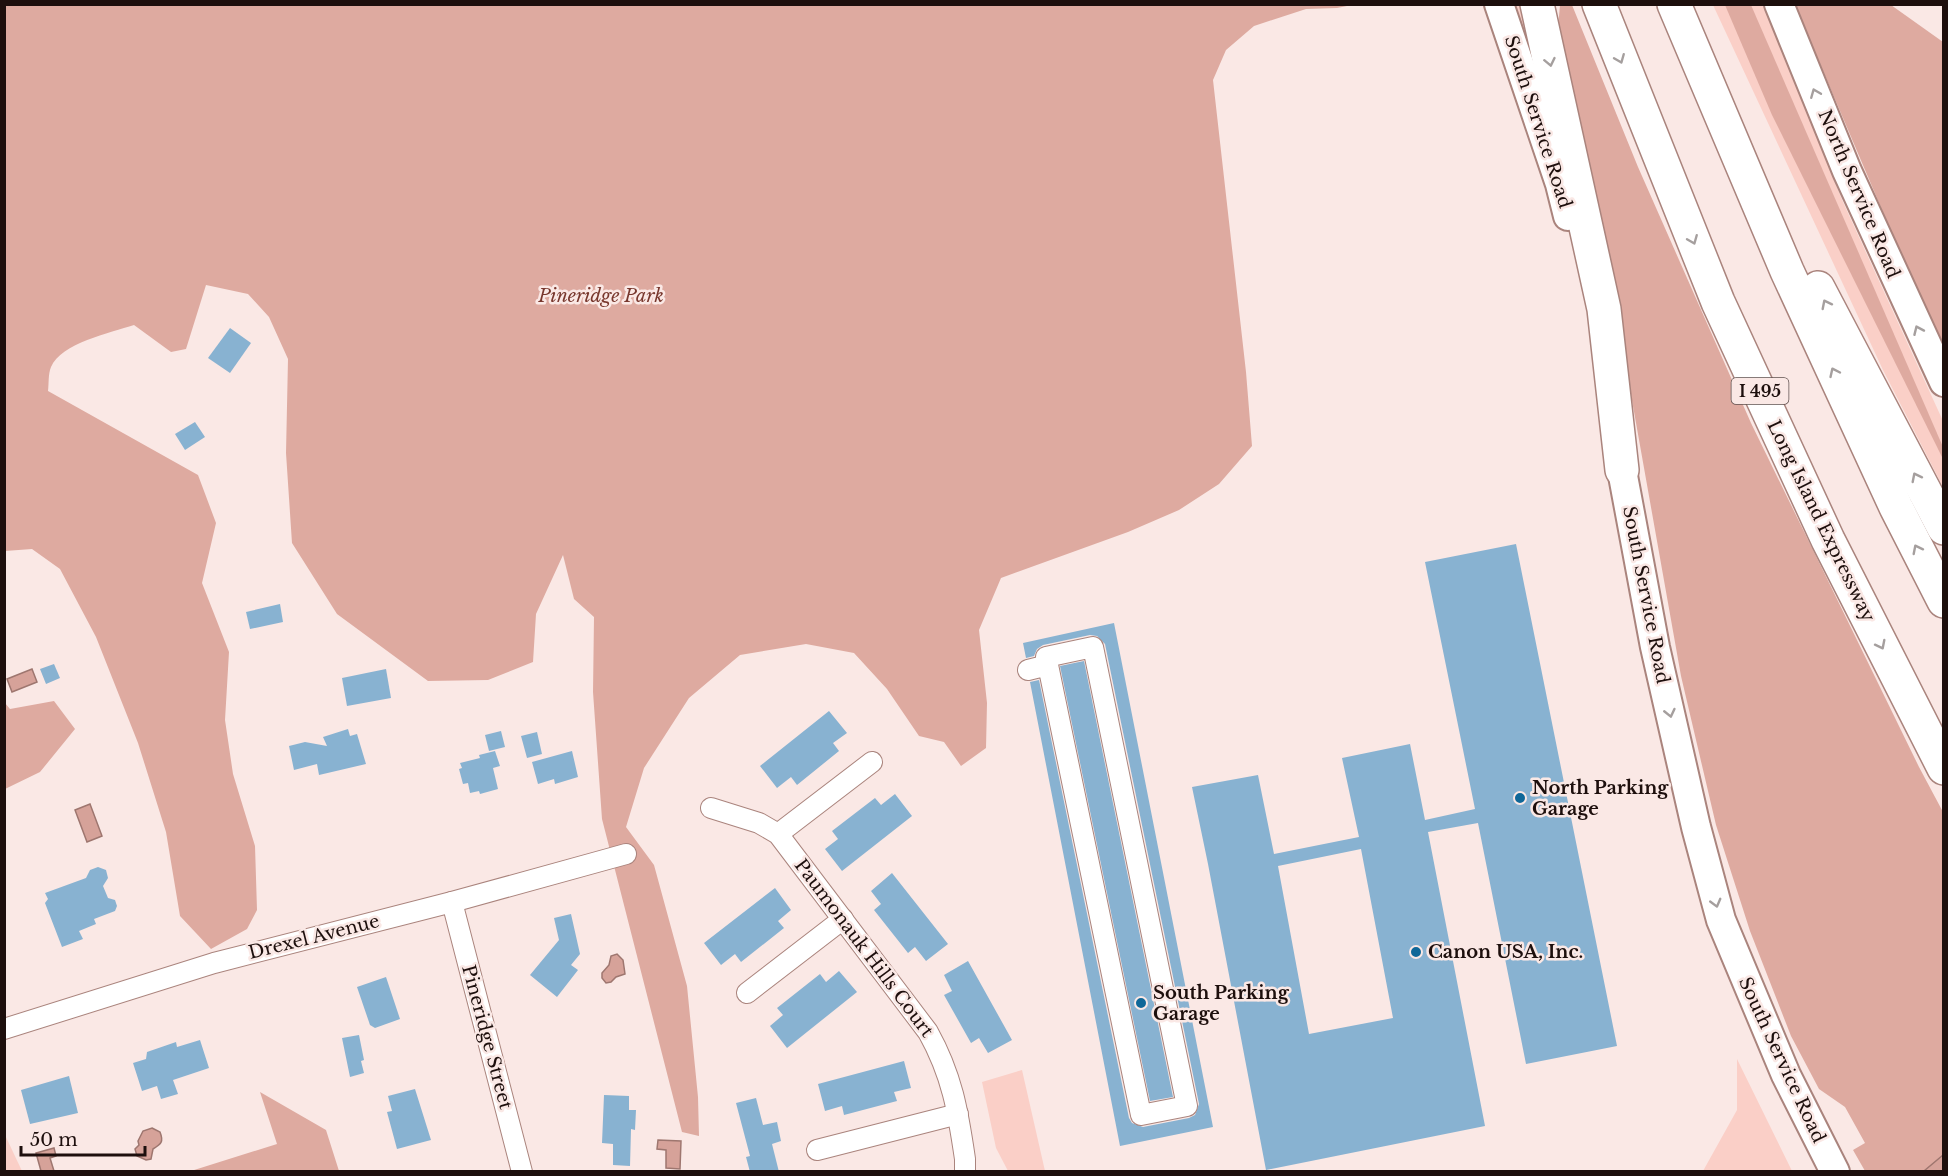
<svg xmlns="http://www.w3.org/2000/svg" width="1948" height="1176" viewBox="0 0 1948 1176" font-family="'Libre Baskerville',serif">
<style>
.green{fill:#facfc7}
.forest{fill:#deaaa0}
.water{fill:#d6a299;stroke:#9e766f;stroke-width:1.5}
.building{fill:#88b2d1;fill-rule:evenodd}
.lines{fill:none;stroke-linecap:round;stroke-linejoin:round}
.minor-casing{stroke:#aa847d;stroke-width:22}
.secondary-casing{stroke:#aa847d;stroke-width:32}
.motorway-casing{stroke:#aa847d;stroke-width:36}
.minor{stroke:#fff;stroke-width:20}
.secondary{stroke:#fff;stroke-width:28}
.motorway{stroke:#fff;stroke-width:33}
.oneway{stroke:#a59f9e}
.poi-dot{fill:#0f6798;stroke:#fae8e5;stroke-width:2}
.labels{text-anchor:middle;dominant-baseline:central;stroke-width:5;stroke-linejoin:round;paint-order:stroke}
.shield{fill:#fae8e5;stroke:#5f504e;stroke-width:1.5}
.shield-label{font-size:16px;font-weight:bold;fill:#1d0f0d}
.street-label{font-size:18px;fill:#1d0f0d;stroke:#fae8e5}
.park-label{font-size:18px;font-style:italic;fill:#78372d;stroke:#fae8e5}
.poi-label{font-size:18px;font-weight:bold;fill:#1d0f0d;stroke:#fae8e5;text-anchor:start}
</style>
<rect width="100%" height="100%" fill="#fae8e5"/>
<!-- green -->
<g class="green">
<polygon points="1513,5 1525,5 1539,68 1530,51"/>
<polygon points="1713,5 1763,5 1843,202 1943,421 1943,487 1883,370"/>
<polygon points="1737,1059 1792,1171 1703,1171 1737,1110"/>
<polygon points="1022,1070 1045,1171 1008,1171 996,1148 982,1082"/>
<polygon points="5,1135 22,1171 5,1171"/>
</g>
<!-- forest -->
<g class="forest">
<path d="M5,5H1352L1337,8L1306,9L1254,26L1226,50L1213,80L1246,372L1252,446L1219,484L1179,510L1128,532L1001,578L979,630L987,703L986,748L961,766L944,742L919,736L887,689L854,653L806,644L740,655L689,698L644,768L626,827L654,865L687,986L698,1097L699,1136L682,1132L602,819L593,692L594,617L574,599L563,555L536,614L533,662L488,680L428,681L337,614L292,543L286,453L288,359L269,317L248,294L206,285L186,349L171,352L134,325C110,333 61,343 51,367C48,374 49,384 48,391L198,475L216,523L202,583L229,652L225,720L233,774L255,846L257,910L247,929L211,949L180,916L166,832L138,743L96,637L60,569L32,549L5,551Z"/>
<polygon points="1560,5 1572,5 1638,167 1751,423 1919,767 1943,812 1943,1171 1865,1171 1853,1150 1865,1143 1845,1107 1819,1089 1791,1036 1750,931 1716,825 1681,676 1617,316 1558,28"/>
<polygon points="1725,5 1751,5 1943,447 1943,459 1772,115"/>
<polygon points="1795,5 1891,5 1943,42 1943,344 1888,224"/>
<polygon points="54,701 75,729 40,772 5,789 5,703 10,709"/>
<polygon points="260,1092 326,1130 339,1171 191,1171 277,1144"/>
</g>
<!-- water -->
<g class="water">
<polygon points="32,669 37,682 12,692 7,679"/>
<polygon points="90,804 102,836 87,842 75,810"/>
<polygon points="617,954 623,960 625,974 616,977 611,982 606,983 602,978 602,973 609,965 611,956"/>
<path d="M152,1128L160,1132C164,1142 161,1144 153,1149L151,1159L146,1160L137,1156L135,1149L139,1145L138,1141L143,1131Z"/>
<polygon points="658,1140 681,1141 680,1169 666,1168 666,1150 657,1149"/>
<polygon points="54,1148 56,1156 50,1158 54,1171 41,1171 36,1153"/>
<polygon points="1943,1155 1943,1171 1924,1171"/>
</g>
<!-- building -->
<g class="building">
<polygon points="230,328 251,343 230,373 208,358"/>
<polygon points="195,422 205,437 185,450 175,434"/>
<path d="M1516,544L1617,1046L1526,1064L1478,823L1428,832L1485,1126L1266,1170L1208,864L1192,787L1258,775L1274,854L1359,837L1342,758L1410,744L1425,820L1475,809L1425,562ZM1361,849L1393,1018L1309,1034L1278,866Z"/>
<polygon points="280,604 283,622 250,629 246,612"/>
<polygon points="1114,623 1213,1127 1120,1146 1030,682 1039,680 1129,1118 1132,1123 1143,1127 1189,1118 1195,1115 1199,1104 1105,644 1097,636 1090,635 1043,645 1037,649 1034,656 1026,658 1023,643"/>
<polygon points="1084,661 1173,1097 1150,1101 1060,666"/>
<polygon points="54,664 60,678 46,684 40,669"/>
<polygon points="386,669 391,698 347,706 342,678"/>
<polygon points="829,711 847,733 833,743 839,751 797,785 791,777 777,788 760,766"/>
<polygon points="348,729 350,736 357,734 366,764 319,775 317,764 294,770 289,746 305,742 327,746 323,737"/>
<polygon points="501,731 505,747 489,751 485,735"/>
<polygon points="537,732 542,754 527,758 521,736"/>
<polygon points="495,751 500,766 493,768 498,789 480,794 479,791 470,793 468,783 463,784 459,769 462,768 460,763 480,758 479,755"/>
<polygon points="572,751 578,777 555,784 554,779 538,784 532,762"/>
<polygon points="895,794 912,816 842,871 825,849 838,839 832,831 875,798 881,805"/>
<polygon points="98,867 106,870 108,878 103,886 108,898 115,900 117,906 115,911 94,919 96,924 79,931 83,939 62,947 45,903 48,899 45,893 86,878 90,870"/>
<polygon points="892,873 948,944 926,961 915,947 908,953 874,910 881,904 871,891"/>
<polygon points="775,888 791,910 778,921 784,928 741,962 735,954 721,965 704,943"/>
<polygon points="571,914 580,954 571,965 578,970 557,997 530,975 559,940 554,918"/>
<polygon points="968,961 1012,1040 988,1053 979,1038 971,1043 944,995 952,991 944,975"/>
<polygon points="839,971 857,992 787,1048 770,1026 783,1015 777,1008 820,974 826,982"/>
<polygon points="386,977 400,1019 375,1028 370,1025 357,987"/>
<polygon points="359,1035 364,1060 361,1061 364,1073 350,1077 342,1038"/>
<polygon points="200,1040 209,1068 173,1080 178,1094 161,1099 157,1086 142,1091 133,1063 146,1059 147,1052 176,1042 177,1047"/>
<polygon points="904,1061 911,1088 894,1092 897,1101 844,1115 842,1106 825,1111 818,1084"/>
<polygon points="69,1076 78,1113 30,1124 21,1090"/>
<polygon points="415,1089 431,1140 397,1149 387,1112 392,1111 388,1096"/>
<polygon points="604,1095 629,1096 629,1110 636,1110 635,1130 631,1129 630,1166 613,1165 613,1144 602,1143"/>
<polygon points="756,1098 763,1125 777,1122 781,1141 772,1144 779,1172 750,1172 746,1157 750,1156 736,1103"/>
</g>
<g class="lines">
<!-- minor casing -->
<g class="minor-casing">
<g id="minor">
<polyline points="1028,670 1048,665 1141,1115 1187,1106 1093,647 1046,657 1048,665"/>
<path d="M711,808L759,823L778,834L928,1032C952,1075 958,1111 965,1159V1172"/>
<polyline points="778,834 872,762"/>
<polyline points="452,902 522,1172"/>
<polyline points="747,993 843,919"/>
<polyline points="4,1029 214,963 452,902 626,854"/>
<polyline points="817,1150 958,1114"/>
</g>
</g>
<!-- secondary casing -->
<g class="secondary-casing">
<g id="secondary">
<polyline points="1499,4 1560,184 1568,216"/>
<polyline points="1779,4 1847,171 1944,382"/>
<polyline points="1618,449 1655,647 1696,827 1721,920 1786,1075 1835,1172"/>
</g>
</g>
<!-- motorway casing -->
<g class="motorway-casing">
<g id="motorway">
<polyline points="1537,4 1604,309 1622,470"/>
<polyline points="1599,4 1718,302 1828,540 1944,768"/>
<polyline points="1674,4 1787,271 1896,507 1944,601"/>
<polyline points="1818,288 1944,528"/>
</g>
</g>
<!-- minor -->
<use href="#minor" class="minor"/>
<!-- secondary -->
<use href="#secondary" class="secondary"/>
<!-- motorway -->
<use href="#motorway" class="motorway"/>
</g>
<!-- one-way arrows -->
<defs><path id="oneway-chevron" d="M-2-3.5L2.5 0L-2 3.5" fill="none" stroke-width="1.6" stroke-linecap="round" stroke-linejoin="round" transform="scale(1.5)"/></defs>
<g class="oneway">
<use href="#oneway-chevron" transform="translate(1620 59) rotate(68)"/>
<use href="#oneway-chevron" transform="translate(1550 62) rotate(78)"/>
<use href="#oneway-chevron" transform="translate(1815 93) rotate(-112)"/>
<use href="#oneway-chevron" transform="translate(1693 240) rotate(68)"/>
<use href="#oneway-chevron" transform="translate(1826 304) rotate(-117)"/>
<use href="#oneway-chevron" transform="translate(1918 330) rotate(-114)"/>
<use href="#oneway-chevron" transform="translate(1834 372) rotate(-115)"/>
<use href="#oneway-chevron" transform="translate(1916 477) rotate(-117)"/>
<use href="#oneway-chevron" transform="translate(1917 549) rotate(-117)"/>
<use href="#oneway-chevron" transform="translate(1881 645) rotate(63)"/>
<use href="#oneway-chevron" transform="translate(1670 713) rotate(77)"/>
<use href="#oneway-chevron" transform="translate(1716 903) rotate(75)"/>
</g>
<!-- markers -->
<g class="poi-dot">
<circle cx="1520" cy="798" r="6"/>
<circle cx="1416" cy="952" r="6"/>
<circle cx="1141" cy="1003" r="6"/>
</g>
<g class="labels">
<!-- shield labels -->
<rect class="shield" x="1731.5" y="378" width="57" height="26" rx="4.5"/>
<g class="shield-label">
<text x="1760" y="391">I 495</text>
</g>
<!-- street labels -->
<g class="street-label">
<text transform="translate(1538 122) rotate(72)">South Service Road</text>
<text transform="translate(1859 194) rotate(67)">North Service Road</text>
<text transform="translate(1821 521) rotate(64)">Long Island Expressway</text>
<text transform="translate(1646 595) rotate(79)">South Service Road</text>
<text transform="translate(314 937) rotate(-14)">Drexel Avenue</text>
<text transform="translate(864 948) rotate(53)">Paumonauk Hills Court</text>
<text transform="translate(487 1037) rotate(75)">Pineridge Street</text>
<text transform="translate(1782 1060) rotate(65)">South Service Road</text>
</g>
<!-- park labels -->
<g class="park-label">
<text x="601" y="296">Pineridge Park</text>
</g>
<!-- poi labels -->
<g class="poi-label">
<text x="1532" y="788">North Parking<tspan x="1532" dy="21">Garage</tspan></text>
<text x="1428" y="952">Canon USA, Inc.</text>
<text x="1153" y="993">South Parking<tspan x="1153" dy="21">Garage</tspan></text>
</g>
</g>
<!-- border -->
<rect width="1948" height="1176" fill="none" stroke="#1d0f0d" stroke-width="12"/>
<!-- scale -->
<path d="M21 1146v9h124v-9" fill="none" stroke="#1d0f0d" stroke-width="3"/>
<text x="30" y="1146" font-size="18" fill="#1d0f0d" stroke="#fae8e5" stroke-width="4.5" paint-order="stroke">50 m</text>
</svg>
